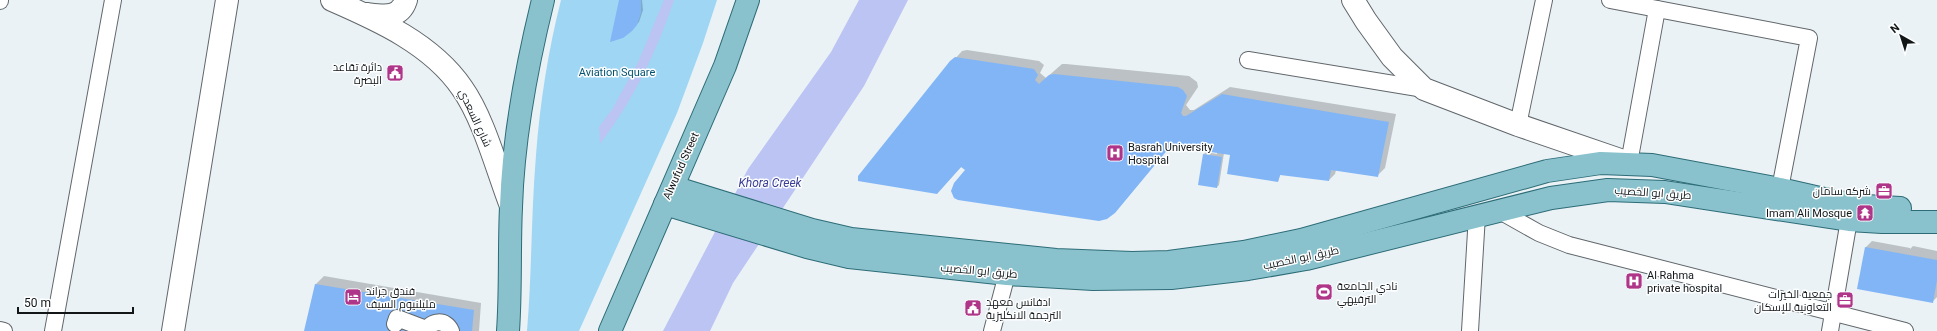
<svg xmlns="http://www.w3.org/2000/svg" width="1937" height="331" viewBox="0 0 1937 331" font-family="Roboto,Cairo,sans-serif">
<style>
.green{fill:#9fd6f4}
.water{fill:#bbc4f2}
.shadow{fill:#0003}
.building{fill:#82b5f6}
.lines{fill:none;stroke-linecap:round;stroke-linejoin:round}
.street-casing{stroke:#60666a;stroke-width:18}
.secondary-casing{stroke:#60666a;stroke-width:24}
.primary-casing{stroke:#2d6c77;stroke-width:24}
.street{stroke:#fff;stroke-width:16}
.secondary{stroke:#fff;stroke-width:22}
.primary{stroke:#89c2cc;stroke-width:22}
.labels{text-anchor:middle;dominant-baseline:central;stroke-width:3;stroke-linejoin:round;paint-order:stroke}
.poi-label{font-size:11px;fill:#131617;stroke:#fcfeff;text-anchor:start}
.park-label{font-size:11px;fill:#045270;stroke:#fcfeff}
.street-label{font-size:11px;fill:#131617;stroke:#fcfeff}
.water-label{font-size:12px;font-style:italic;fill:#3b3e95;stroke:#fcfeff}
</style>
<rect width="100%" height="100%" fill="#eaf2f6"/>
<!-- green -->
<path class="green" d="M561,0H717L703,43L677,113L579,331H527C532,273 531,214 536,155C540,103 548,51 561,0Z"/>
<!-- water -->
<g class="water">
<path d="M664,0H674C657,51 633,101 600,144L599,127L613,108L639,60Z"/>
<polygon points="859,0 908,0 864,86 733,283 710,331 663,331 748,169 831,52"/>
</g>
<!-- shadow -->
<g class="shadow">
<polygon points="620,0 642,0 643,10 639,22 634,27"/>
<polygon points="967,50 1039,61 1044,65 1040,73 1046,78 1062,64 1066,64 1189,76 1197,82 1198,87 1186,105 1190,110 1194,110 1230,87 1396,114 1385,168 1377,176 1336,170 1335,174 1329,180 1281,173 1278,181 1232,154 1224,153 1219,185 1217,187 1204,154 1206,152 1217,154 1217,152 1174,145 1170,146 1115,212 966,170 962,166 938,192 954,60 962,51"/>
<polygon points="1872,241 1910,248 1910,249 1913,246 1937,251 1937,297 1932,302 1858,288 1866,247"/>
<polygon points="324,276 481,303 479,331 305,331 316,284"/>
</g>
<!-- building -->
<g class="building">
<polygon points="619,0 641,0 641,13 637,25 632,31 623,38 610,42"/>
<polygon points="955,57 1034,69 1038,75 1035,80 1039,84 1049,75 1054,74 1178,87 1183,90 1187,96 1181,113 1183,116 1186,116 1222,94 1389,122 1378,177 1331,170 1329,181 1280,175 1278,182 1227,174 1230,155 1173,146 1169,148 1115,213 1107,219 1099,221 958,200 954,198 951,191 954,183 965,170 961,167 937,194 858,181 858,176 950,61"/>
<polygon points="1203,154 1222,157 1217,188 1198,185"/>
<polygon points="1865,247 1937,260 1937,280 1933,303 1857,289"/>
<polygon points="315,284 474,310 472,331 304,331"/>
</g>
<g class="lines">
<!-- street casing -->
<g class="street-casing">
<g id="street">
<polyline points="1610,0 1809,38 1778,199"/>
<polyline points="0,1 0,0"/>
<polyline points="1248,60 1424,89"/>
<polyline points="1518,125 1544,0"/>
<polyline points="1629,163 1657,9"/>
<polyline points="1498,210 1539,233 1569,245 1905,331"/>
<polyline points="395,324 397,318 426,329"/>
<polyline points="0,330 4,331"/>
<polyline points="53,331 113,0"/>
<path d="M426,331C431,320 446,319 451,331"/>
<polyline points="992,331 1007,274"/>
<polyline points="1470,331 1477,215"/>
<polyline points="1830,331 1849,220"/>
</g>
</g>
<!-- secondary casing -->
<g class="secondary-casing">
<g id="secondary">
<path d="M332,0C378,20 432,44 462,88C484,119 497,170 511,206"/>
<polyline points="1353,0 1366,21 1392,57 1424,89 1518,125 1626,162"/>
<path d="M367,14C384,16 400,19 406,0"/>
<polyline points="173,331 227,0"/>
</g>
</g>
<!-- primary casing -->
<g class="primary-casing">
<g id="primary">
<polyline points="673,187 812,230 851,239 1056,260 1132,263 1169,262 1244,252 1301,240 1547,171 1601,163 1652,165 1780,189 1833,201 1866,206 1900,208"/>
<polyline points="665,204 807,247 849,257 1007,274 1093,279 1171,278 1248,269 1306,259 1551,198 1608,190 1665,192 1849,220 1882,222 1937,222"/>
<path d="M508,331C511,289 509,248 511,207C513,140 527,65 543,0"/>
<polyline points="610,331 725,66 748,0"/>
</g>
</g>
<!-- street -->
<use href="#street" class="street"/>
<!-- secondary -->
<use href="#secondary" class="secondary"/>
<!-- primary -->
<use href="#primary" class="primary"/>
</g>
<!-- icons -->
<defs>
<g id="civic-square" transform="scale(0.9)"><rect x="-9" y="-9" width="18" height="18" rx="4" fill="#af3588" stroke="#fcfeff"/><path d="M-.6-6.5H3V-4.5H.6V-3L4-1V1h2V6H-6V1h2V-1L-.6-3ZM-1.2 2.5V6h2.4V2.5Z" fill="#fff"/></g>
<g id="hospital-square" transform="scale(0.9)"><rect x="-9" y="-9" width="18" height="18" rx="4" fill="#af3588" stroke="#fcfeff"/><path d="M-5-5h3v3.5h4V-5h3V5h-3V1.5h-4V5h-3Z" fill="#fff"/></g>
<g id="office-square" transform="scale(0.9)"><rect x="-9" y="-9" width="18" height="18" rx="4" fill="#af3588" stroke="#fcfeff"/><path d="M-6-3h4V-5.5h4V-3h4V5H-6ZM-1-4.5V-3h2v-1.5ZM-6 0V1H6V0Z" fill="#fff"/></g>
<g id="temple-square" transform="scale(0.9)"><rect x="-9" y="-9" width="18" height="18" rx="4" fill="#af3588" stroke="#fcfeff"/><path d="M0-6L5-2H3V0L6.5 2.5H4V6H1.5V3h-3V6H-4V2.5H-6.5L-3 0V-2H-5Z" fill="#fff"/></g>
<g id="stadium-square" transform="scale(0.9)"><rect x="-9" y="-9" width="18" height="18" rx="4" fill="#af3588" stroke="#fcfeff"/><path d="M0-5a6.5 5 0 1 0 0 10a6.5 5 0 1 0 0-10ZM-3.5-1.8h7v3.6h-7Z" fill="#fff"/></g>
<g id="hotel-square" transform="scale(0.9)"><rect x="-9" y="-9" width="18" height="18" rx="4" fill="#af3588" stroke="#fcfeff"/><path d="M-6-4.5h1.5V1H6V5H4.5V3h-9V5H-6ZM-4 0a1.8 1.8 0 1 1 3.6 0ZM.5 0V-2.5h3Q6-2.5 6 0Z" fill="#fff"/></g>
</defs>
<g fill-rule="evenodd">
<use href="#civic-square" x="395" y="73"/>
<use href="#hospital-square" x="1115" y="153"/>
<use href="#office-square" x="1884" y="191"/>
<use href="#temple-square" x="1865" y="213"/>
<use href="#hospital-square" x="1634" y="281"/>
<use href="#stadium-square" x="1324" y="292"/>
<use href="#hotel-square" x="353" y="297"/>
<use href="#office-square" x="1845" y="300"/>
<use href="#civic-square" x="973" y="308"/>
</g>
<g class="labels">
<!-- poi labels -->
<g class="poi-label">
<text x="382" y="67" text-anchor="end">دائرة تقاعد<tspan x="382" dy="13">البصرة</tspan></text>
<text x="1128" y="147">Basrah University<tspan x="1128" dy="13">Hospital</tspan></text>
<text x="1871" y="191" text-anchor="end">شركه سامان</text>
<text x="1852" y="213" text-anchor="end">Imam Ali Mosque</text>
<text x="1647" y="275">Al Rahma<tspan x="1647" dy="13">private hospital</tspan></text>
<text x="1337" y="286">نادي الجامعة<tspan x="1337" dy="13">الترفيهي</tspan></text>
<text x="366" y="291">فندق جراند<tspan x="366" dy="13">مليلنيوم السيف</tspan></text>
<text x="1832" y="294" text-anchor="end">جمعية الخيرات<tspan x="1832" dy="13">التعاونية للإسكان</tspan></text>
<text x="986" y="302">ادفانس معهد<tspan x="986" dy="13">الترجمة الانكليزية</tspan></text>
</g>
<!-- park labels -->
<g class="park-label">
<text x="617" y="72">Aviation Square</text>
</g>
<!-- street labels -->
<g class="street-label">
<text transform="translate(475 118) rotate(65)">شارع السعدي</text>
<text transform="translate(681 166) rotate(-66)">Alwufud Street</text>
<text transform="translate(1653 193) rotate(4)">طريق ابو الخصيب</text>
<text transform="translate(1301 258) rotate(-12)">طريق ابو الخصيب</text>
<text transform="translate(979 271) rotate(5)">طريق ابو الخصيب</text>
</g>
<!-- water labels -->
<g class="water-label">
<text x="770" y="183">Khora Creek</text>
</g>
</g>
<!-- north arrow -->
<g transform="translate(1901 36) rotate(321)" stroke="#fcfeff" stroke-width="3" paint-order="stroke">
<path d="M0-3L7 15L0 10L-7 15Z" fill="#131617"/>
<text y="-6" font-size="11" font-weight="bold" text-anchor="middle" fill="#131617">N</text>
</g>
<!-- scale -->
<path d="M18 307v6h115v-6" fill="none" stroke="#131617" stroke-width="2"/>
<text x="24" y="307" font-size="12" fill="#131617" stroke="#fcfeff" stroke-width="3" paint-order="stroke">50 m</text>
</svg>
